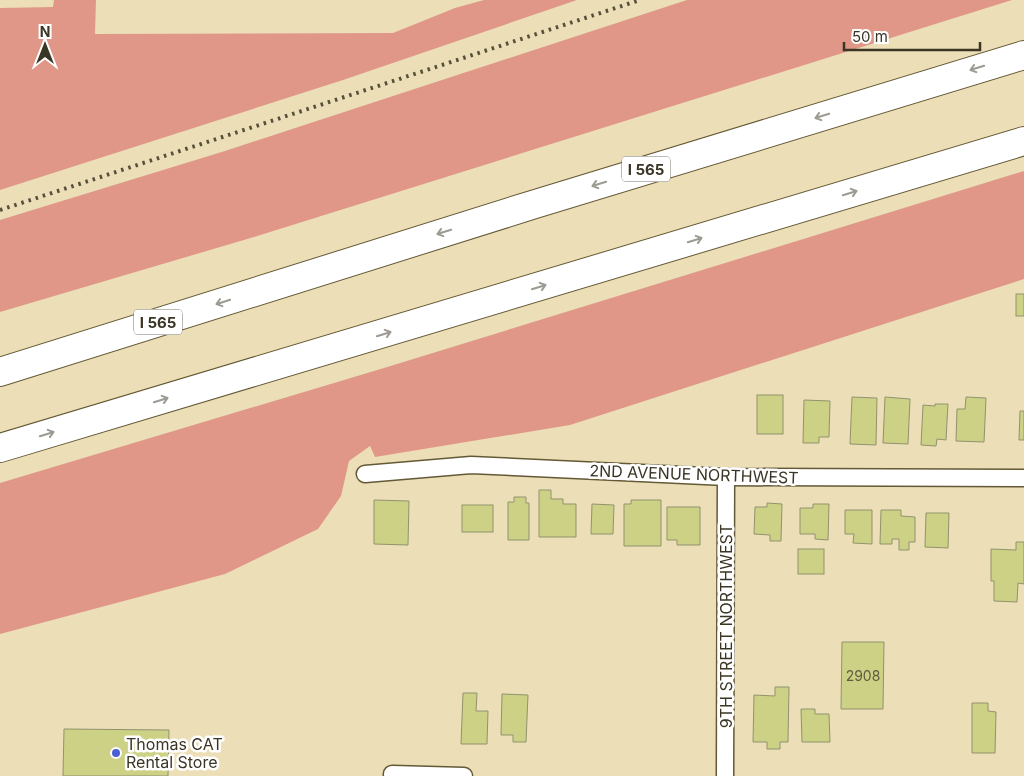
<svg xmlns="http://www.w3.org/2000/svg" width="1024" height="776" viewBox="0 0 1024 776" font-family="Inter,sans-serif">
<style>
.green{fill:#e09788}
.building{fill:#ccd185;stroke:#91936e}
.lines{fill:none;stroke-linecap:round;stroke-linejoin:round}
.street-casing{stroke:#645936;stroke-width:19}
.highway-casing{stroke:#645936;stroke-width:30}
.street{stroke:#fff;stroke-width:16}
.highway{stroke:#fff;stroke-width:28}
.rail{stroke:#564f3c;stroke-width:4;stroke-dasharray:2.5 5;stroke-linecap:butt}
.oneway{stroke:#9c9a92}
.poi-dot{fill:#4b60d4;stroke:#fff;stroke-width:2}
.labels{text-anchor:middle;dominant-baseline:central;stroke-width:5;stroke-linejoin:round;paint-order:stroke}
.number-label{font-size:14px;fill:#5e5c3d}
.shield{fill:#fff;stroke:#757266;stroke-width:1}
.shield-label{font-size:15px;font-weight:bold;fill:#3a3525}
.street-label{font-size:16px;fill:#3a3525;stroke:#fff}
.poi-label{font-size:16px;fill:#3a3525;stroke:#fff;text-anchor:start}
</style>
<rect width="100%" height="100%" fill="#ecdeb7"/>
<!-- green -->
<g class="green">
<polygon points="54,0 96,0 95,34 393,33 455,8 484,0 577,0 343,80 0,190 0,8 53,7"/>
<polygon points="687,0 1012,0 254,237 0,312 0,220 225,151"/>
<polygon points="1024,171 1024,279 570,425 375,457 370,446 349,461 341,496 318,529 225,574 0,634 0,483 384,368"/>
</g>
<!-- building -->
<g class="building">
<rect x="1016" y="294" width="8" height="22"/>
<rect x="757" y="395" width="26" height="39"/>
<polygon points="852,397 877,398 876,445 850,444"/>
<polygon points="885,397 910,399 908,444 883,443"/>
<polygon points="966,397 986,398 984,442 956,441 957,409 965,409"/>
<polygon points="804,400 830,401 829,437 819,437 819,443 803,443"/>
<polygon points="935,404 948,404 946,440 937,439 936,446 921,445 923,405 935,406"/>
<polygon points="1020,411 1024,411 1024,440 1019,440"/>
<polygon points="539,490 551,490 551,499 563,499 563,504 576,504 576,537 539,537"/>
<polygon points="514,497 526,497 526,503 529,503 529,540 508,540 508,502 514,502"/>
<polygon points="374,500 409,501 408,545 374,544"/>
<polygon points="631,500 661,500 661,546 624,546 624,504 631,504"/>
<polygon points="767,503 782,504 781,541 770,541 770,535 754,534 755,507 767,507"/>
<polygon points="592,504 614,505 613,534 591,534"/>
<polygon points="813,504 829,504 828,540 815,539 815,534 800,534 800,508 813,508"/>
<rect x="462" y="505" width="31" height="27"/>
<polygon points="667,507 700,507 700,545 677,545 677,540 667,540"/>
<polygon points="845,510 872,510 872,544 853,543 854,534 845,534"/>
<polygon points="881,510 901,510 901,516 915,517 915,542 909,542 909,550 899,550 899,539 892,539 892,544 880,544"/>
<polygon points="926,513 949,513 948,548 925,547"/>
<polygon points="1016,542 1024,542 1024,584 1018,583 1017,602 994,601 994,581 991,581 991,549 1016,550"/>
<rect x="798" y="549" width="26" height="25"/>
<polygon points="842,642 884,642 883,709 841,709"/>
<polygon points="775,687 789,687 788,742 780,742 780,749 767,749 767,742 753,742 754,695 775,696"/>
<polygon points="463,693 477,693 476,711 488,711 487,744 461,744"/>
<polygon points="502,694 528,695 526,742 513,742 513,735 501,735"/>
<polygon points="972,703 988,703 988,711 996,712 995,753 972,753"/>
<polygon points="801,709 815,709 815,714 829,714 830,742 802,742"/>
<polygon points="64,729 169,730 168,776 63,776"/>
</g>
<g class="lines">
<!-- street casing -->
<g class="street-casing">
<g id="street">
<polyline points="365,474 471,465 726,477 1024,478"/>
<polyline points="392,774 464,776"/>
<polyline points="725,776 726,477"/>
</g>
</g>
<!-- highway casing -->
<g class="highway-casing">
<g id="highway">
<polyline points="0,372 532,205 1024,55"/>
<polyline points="0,448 1024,141"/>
</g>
</g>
<!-- street -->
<use href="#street" class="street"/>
<!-- highway -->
<use href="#highway" class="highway"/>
<!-- rail -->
<polyline class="rail" points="0,210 640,0"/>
</g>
<!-- one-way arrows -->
<defs><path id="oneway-shaft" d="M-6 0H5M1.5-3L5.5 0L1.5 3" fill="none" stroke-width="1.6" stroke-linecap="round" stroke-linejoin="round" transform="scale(1.25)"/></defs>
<g class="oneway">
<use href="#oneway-shaft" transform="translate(977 68) rotate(163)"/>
<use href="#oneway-shaft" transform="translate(822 116) rotate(163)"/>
<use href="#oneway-shaft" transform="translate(599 184) rotate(163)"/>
<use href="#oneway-shaft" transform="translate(850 193) rotate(-17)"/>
<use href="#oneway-shaft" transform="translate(444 232) rotate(163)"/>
<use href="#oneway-shaft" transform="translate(695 240) rotate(-17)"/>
<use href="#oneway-shaft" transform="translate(539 287) rotate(-17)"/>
<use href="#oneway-shaft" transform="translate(223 302) rotate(162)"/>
<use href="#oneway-shaft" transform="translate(384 334) rotate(-17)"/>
<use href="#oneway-shaft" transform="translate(161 400) rotate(-17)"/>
<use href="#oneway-shaft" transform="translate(47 434) rotate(-17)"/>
</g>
<!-- markers -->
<circle class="poi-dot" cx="116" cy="753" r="5"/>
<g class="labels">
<!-- number labels -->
<g class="number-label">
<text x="863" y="675">2908</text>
</g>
<!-- shield labels -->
<g class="shield">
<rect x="622" y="156.5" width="48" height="25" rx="4"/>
<rect x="134" y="309.5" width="48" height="25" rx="4"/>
</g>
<g class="shield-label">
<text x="646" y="169">I 565</text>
<text x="158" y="322">I 565</text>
</g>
<!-- street labels -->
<g class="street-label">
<text transform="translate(694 474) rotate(2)">2ND AVENUE NORTHWEST</text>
<text transform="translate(726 626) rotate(-90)">9TH STREET NORTHWEST</text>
</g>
<!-- poi labels -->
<g class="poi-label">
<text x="126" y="744">Thomas CAT<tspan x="126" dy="18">Rental Store</tspan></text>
</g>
</g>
<!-- north arrow -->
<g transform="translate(45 45)" stroke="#ffffff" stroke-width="4" paint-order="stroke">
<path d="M0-4L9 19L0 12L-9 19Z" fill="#3a3525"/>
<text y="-8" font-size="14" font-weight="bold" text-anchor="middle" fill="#3a3525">N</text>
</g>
<!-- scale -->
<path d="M844 42v8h136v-8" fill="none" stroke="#3a3525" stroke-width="2.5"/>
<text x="852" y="42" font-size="15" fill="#3a3525" stroke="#ffffff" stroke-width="4" paint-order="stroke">50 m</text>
</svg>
